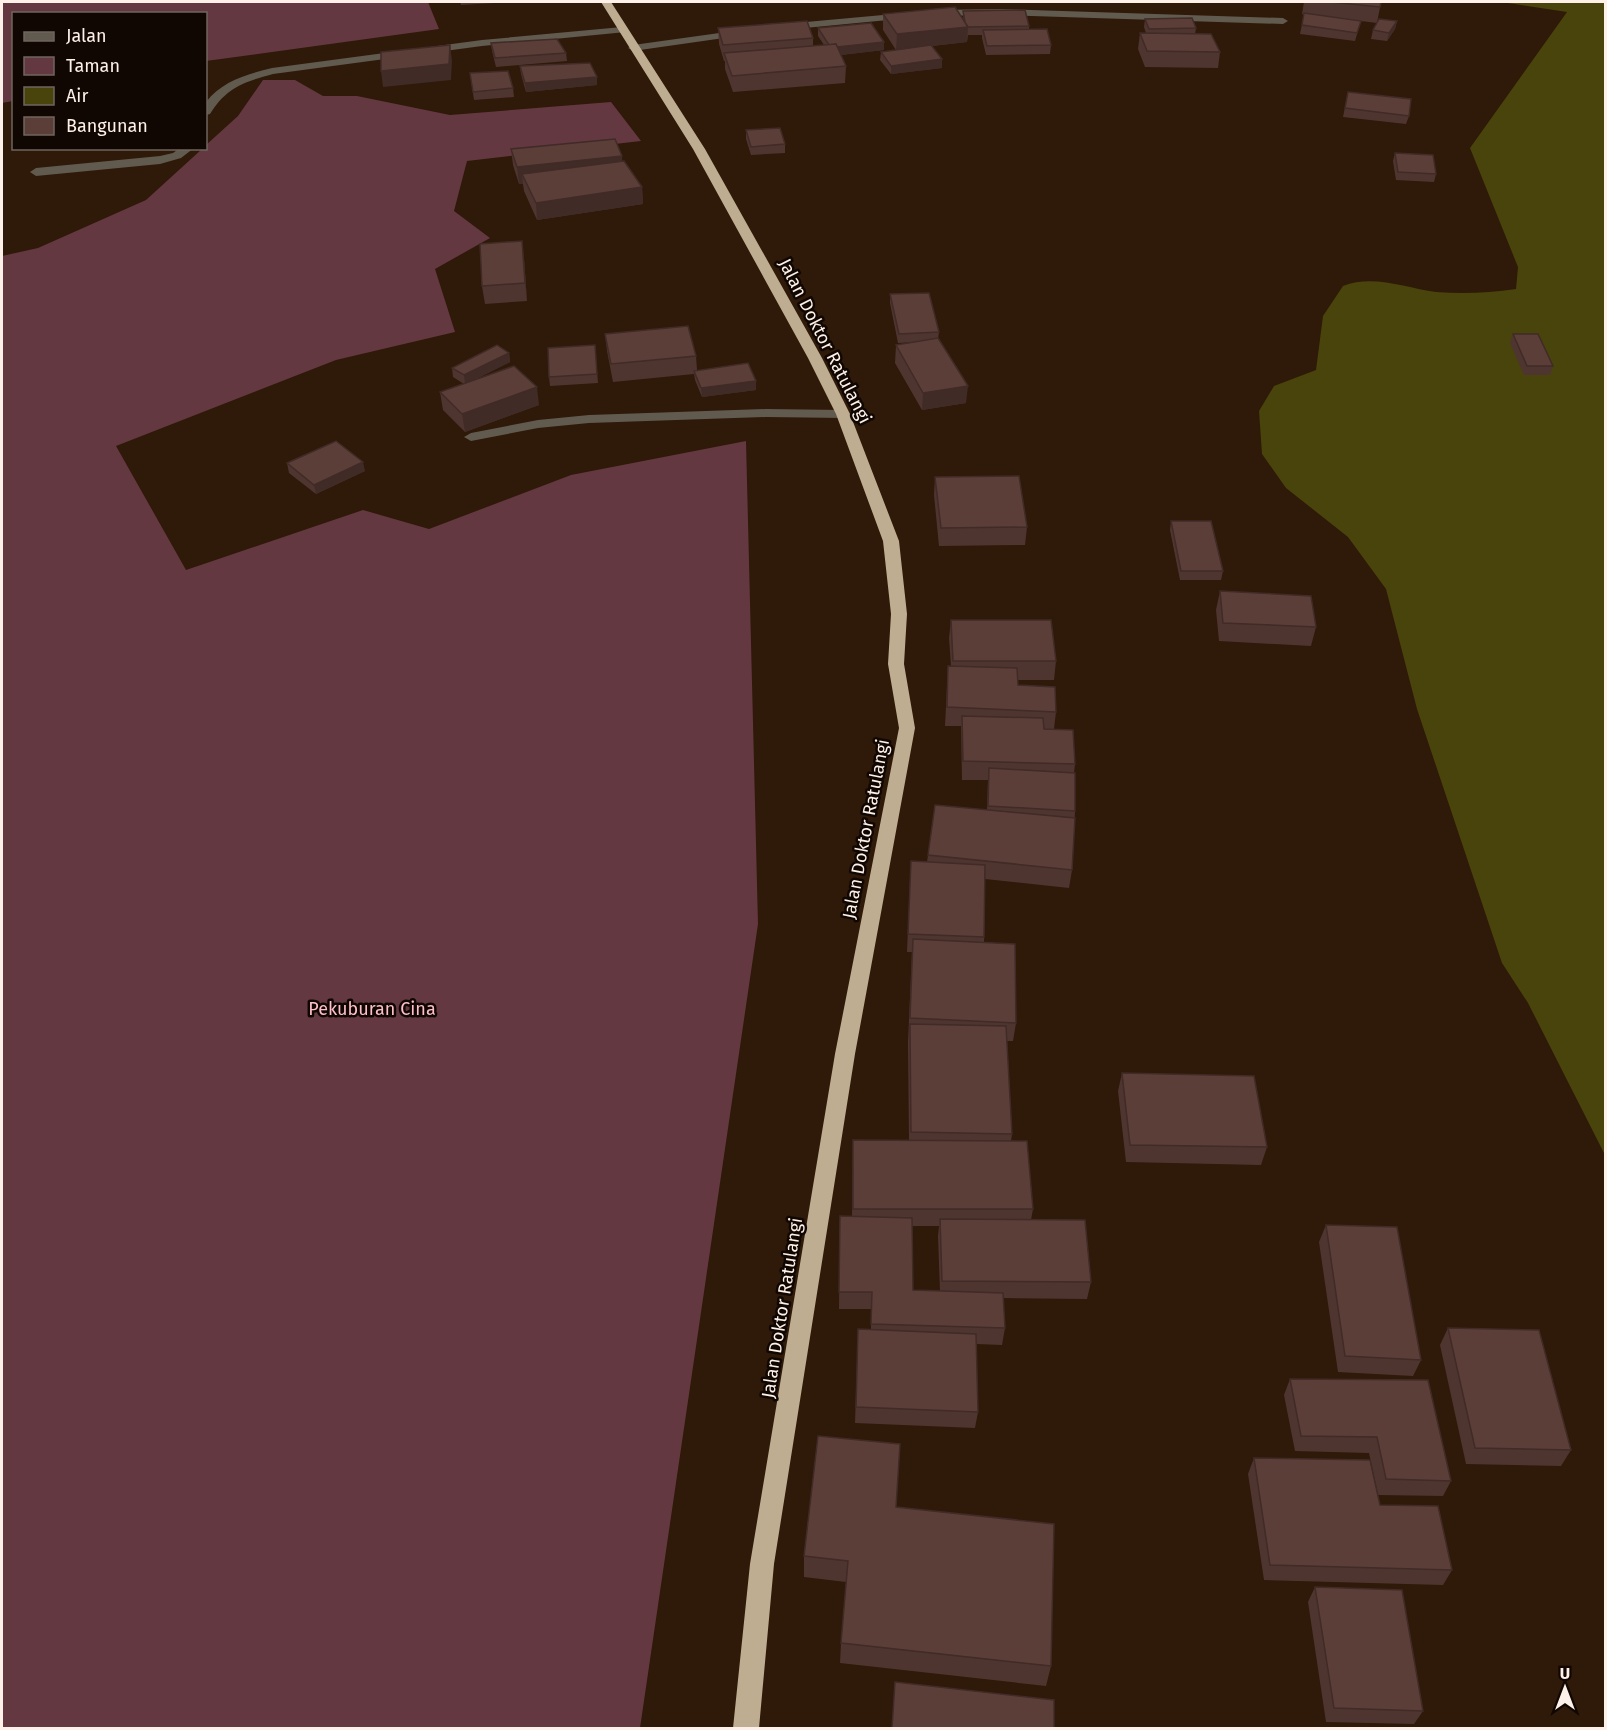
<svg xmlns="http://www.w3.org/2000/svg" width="1607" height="1730" viewBox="0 0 1607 1730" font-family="'Fira Sans',sans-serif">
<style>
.green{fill:#633841}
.water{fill:#48440c}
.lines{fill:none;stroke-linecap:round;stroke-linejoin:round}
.minor{fill:#615a4f;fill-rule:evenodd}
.highway{fill:#bead90;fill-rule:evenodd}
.wall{fill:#4f3530;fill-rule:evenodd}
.shaded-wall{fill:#402b27}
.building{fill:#5c3e38;stroke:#402b27;stroke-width:1.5}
.labels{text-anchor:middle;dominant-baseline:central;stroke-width:5;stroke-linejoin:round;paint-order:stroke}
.street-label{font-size:18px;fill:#fef1e9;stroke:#100702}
.park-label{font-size:18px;fill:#fdbfca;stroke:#100702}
</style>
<rect width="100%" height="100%" fill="#2f1908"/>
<!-- green -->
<g class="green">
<polygon points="2,2 428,2 439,29 206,61 206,14 14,14 13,101 2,103"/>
<polygon points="263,80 295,80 323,96 357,96 450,115 611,102 641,141 467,161 454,211 490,238 435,269 455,332 336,360 116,446 186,570 363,510 429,529 571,475 746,441 758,924 640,1728 2,1728 2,256 38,248 146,200 202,149 206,148 206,145 238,116"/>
</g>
<!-- water -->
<path class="water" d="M1501,2H1605V1155L1528,1003L1502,963L1417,709L1386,589L1348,537L1286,488L1262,454L1259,411L1274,386L1316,370L1323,316L1343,286C1373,274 1406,288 1436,292C1463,294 1489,293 1516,289L1518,267L1470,148L1567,12Z"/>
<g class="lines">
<!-- minor -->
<g class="minor">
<polygon points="1000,9 1283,18 1288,21 1283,24 1000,15 936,16 931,13 936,10"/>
<polygon points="905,13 910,16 909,18 784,30 779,27 784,24"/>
<path d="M622,27L627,30L626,32L482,46L273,74C243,82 226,88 210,114L206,115V102C222,81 247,74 272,68L482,40Z"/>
<polygon points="741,30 746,33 745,35 633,51 628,48 633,45"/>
<polygon points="180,148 194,148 181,158 160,164 36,176 30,172 36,168 160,156 173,153"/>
<polygon points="766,409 843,410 850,414 843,418 766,417 589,423 538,428 471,441 464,437 471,433 538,420 589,415"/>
</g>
<!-- highway -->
<polygon class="highway" points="601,2 611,2 705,149 822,358 850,414 899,541 907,614 904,664 915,728 855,1054 774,1564 759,1728 733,1728 750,1564 835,1054 899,728 888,664 891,614 883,541 836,414 808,358 693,149"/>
</g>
<!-- wall -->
<g class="wall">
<polygon points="460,2 495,2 495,3 461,5"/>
<polygon points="1304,2 1381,2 1377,23 1353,20 1361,21 1355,41 1300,34 1304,15 1302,14"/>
<polygon points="963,11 1029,26 1029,29 1051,45 1050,54 986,55 982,38 982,35 968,35 967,42 932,46 942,68 891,74 880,60 881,52 896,50 883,30 883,14 963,18"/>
<polygon points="1145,19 1196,28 1195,34 1220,52 1218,68 1145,67 1138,49 1140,33 1146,33 1144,27"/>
<polygon points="1397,21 1395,29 1387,41 1371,39 1373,30"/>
<polygon points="718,28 813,38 813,46 824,45 818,36 818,28 884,50 841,55 846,66 845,83 733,92 725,69 725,61 724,61 719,44"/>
<polygon points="491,43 566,53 567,61 496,67 492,51"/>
<polygon points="520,66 597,85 526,92 521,74"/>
<polygon points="470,73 513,88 514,97 474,100"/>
<polygon points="1348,92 1409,116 1406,124 1343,117"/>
<polygon points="746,130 785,144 785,153 751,155 746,139"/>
<polygon points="511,149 622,156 622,162 642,187 643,204 537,220 524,191 523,184 519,184 513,165"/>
<polygon points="1395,153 1436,174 1434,182 1396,180 1393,161"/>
<polygon points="524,258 527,301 485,304 482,286"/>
<polygon points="890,294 939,332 938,339 966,403 922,410 895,363 896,345 917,342 898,343 890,303"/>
<polygon points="605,334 696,356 697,370 756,390 702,397 695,380 694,374 613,382 607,351"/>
<polygon points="1513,334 1553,366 1550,375 1524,375 1510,343"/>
<polygon points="595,345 598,383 550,386 549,377"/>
<polygon points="509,353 510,362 470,382 539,405 465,432 443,410 440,392 464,384 453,377 452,368"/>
<polygon points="287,463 365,471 316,494 289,473"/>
<polygon points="935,477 1027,527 1025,545 939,546 934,495"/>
<polygon points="1171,521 1223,571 1221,580 1180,580 1170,530"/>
<polygon points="1220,591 1316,627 1311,646 1219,641 1216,610"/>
<path d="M951,620L1056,661L1054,680H1017L1018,685L1056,712L1054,729L1075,764L1074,773L1075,811L1072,870L1069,888L985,879L984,942L1016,1023L1013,1041H1007L1012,1134L1011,1141L1033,1209L1031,1220L1091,1282L1087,1299L1003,1298L1005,1328L1002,1345L976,1344L978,1412L975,1428L855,1423L858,1329L871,1330V1309H839L840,1216H852L853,1140L909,1141L908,1042L912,952H907L910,879L927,862L928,855L987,810L988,780H962L961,726H945L948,666H951L949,638ZM912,1226H939L938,1236L940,1291L913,1290Z"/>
<polygon points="1122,1073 1267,1147 1261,1165 1126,1162 1118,1091"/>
<polygon points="1326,1225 1421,1360 1413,1376 1338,1372 1319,1242"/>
<polygon points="1448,1328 1571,1450 1561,1466 1466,1464 1440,1345"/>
<polygon points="1290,1379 1451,1481 1443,1496 1378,1495 1369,1453 1295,1451 1284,1395"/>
<polygon points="1254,1458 1380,1505 1452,1570 1443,1585 1264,1580 1248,1474"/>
<polygon points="896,1507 1051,1666 1046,1686 840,1663 841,1643 846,1582 804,1577 804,1556"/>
<polygon points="1315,1587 1423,1711 1414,1724 1326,1722 1308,1602"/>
</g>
<!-- shaded-wall -->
<g class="shaded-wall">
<polygon points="1397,21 1395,29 1387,41 1389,33"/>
<polygon points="968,27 967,42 896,50 897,34"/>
<polygon points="884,42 884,50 831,56 831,48"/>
<polygon points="450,45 452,61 451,80 383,87 381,71"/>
<polygon points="942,59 942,68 891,74 891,66"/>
<polygon points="597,77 597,85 526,92 525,83"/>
<polygon points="622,156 623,173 522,174 523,184 519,184 517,167"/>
<polygon points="642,187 643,204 537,220 536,203"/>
<polygon points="522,241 524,258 527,301 525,283"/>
<polygon points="509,353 510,362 465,384 464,375"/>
<polygon points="756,381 756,390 702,397 701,388"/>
<polygon points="968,386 966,403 922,410 923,393"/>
<polygon points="537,387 539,405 465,432 462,414"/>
<polygon points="363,462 365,471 316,494 314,485"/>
</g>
<!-- building -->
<g class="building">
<polygon points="1331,2 1381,2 1380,7"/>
<polygon points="955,7 968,27 897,34 883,14"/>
<polygon points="1025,10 1029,26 966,27 968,27 965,22 963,11"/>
<polygon points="1304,13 1361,21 1357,33 1302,25"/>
<polygon points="1192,18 1196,28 1149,29 1145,19"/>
<polygon points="1379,19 1397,21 1389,33 1373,30"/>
<polygon points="807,21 813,38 723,45 718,28"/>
<polygon points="871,23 884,42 837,47 836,44 829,45 818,28"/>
<polygon points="1047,29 1051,45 987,46 983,30"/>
<polygon points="1140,33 1211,34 1220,52 1147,51"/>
<polygon points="557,39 566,53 495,58 491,43"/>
<polygon points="836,44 846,66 732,76 724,53"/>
<polygon points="450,45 449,64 381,71 381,52"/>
<polygon points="931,45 942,59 891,66 881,52"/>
<polygon points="590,63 597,77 525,83 520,66"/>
<polygon points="508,71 513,88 473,92 470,73"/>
<polygon points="1348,92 1411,99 1409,116 1345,108"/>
<polygon points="780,128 785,144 751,147 746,130"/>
<polygon points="615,139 622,156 517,167 511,149"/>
<polygon points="1395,153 1433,155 1436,174 1398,172"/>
<polygon points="624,161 642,187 536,203 522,174"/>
<polygon points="522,241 525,283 482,286 480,244"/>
<polygon points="929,293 939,332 899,334 890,294"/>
<polygon points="688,326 696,356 611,364 605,334"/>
<polygon points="1513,334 1538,334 1553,366 1527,366"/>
<polygon points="938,338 968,386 923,393 896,345"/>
<polygon points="497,345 509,353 464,375 452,368"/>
<polygon points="595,345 597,374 549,377 548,348"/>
<polygon points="748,363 756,381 701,388 694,371"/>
<polygon points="514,366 537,387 462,414 440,392"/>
<polygon points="336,441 363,462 314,485 287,463"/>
<polygon points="1019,476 1027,527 941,528 935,477"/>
<polygon points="1171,521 1211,521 1223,571 1181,571"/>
<polygon points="1220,591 1311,596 1316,627 1223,623"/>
<polygon points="951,620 1051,620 1056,661 953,661"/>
<polygon points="948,666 1017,668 1018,685 1055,687 1056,712 947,707"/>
<polygon points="962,716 1043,718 1044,729 1073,730 1075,764 963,761"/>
<polygon points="989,768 1075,773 1075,811 988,806"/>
<polygon points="935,805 1075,818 1072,870 928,855"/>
<polygon points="911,861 985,865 984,937 908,934"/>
<polygon points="913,939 1015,944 1016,1023 910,1018"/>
<polygon points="910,1024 1006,1026 1012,1134 911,1132"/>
<polygon points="1122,1073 1254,1076 1267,1147 1130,1145"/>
<polygon points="853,1140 1027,1141 1033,1209 853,1209"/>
<polygon points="840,1216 912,1218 913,1290 1003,1293 1005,1328 871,1324 872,1292 839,1292"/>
<polygon points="940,1219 1085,1220 1091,1282 942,1281"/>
<polygon points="1326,1225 1397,1227 1421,1360 1345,1356"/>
<polygon points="1448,1328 1539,1330 1571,1450 1475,1448"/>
<polygon points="858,1329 976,1334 978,1412 856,1407"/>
<polygon points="1290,1379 1428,1380 1451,1481 1386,1479 1377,1437 1301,1436"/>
<polygon points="818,1436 900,1444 896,1507 1054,1524 1051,1666 841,1643 848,1561 804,1556"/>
<polygon points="1254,1458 1370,1460 1380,1505 1438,1506 1452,1570 1270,1565"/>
<polygon points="1315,1587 1402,1590 1423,1711 1334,1708"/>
<polygon points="895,1682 1054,1700 1054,1728 892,1728"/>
</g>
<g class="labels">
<!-- street labels -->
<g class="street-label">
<text transform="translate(825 341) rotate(63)">Jalan Doktor Ratulangi</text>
<text transform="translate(866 829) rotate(-79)">Jalan Doktor Ratulangi</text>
<text transform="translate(782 1308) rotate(-81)">Jalan Doktor Ratulangi</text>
</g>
<!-- park labels -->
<g class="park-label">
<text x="372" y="1009">Pekuburan Cina</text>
</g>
</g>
<!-- border -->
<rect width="1607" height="1730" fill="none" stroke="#fef1e9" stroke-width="6"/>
<!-- legend -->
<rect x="12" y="12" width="195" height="138" fill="#100702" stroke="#6f655e" stroke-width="1.5"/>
<rect x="24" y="32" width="30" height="9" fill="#615a4f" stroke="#6f655e" stroke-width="1.5"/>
<text x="66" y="42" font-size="18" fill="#fef1e9">Jalan</text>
<rect x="24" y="57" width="30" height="18" fill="#633841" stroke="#6f655e" stroke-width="1.5"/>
<text x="66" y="72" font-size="18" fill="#fef1e9">Taman</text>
<rect x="24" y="87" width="30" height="18" fill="#48440c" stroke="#6f655e" stroke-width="1.5"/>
<text x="66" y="102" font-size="18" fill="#fef1e9">Air</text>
<rect x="24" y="117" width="30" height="18" fill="#5c3e38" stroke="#6f655e" stroke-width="1.5"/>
<text x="66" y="132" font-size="18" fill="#fef1e9">Bangunan</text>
<!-- north arrow -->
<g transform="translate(1565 1688)" stroke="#100702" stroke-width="4.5" paint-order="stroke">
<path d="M0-4.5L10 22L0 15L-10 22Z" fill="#fef1e9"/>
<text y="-9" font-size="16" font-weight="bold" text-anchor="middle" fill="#fef1e9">U</text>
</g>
</svg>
